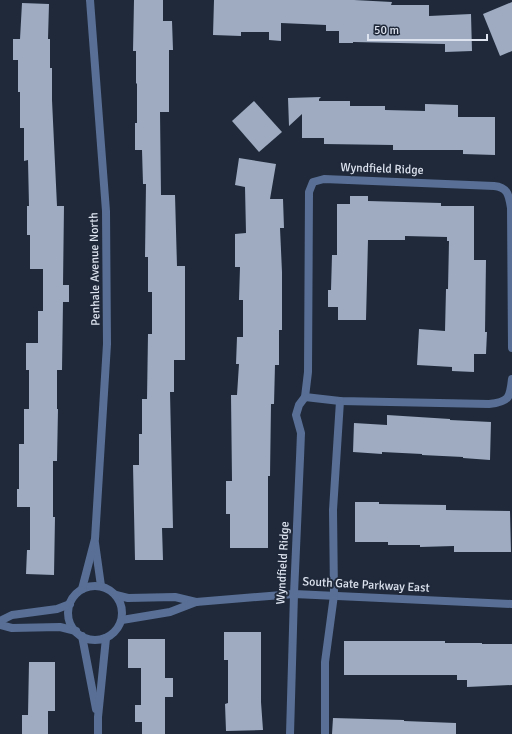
<svg xmlns="http://www.w3.org/2000/svg" width="512" height="734" viewBox="0 0 512 734" font-family="Signika,sans-serif">
<style>
.building{fill:#9eabc1}
.lines{fill:none;stroke-linecap:round;stroke-linejoin:round}
.street{stroke:#596f95;stroke-width:8}
.labels{text-anchor:middle;dominant-baseline:central;stroke-width:4;stroke-linejoin:round;paint-order:stroke}
.street-label{font-size:12px;fill:#dde3ef;stroke:#1f293a}
</style>
<rect width="100%" height="100%" fill="#1f293a"/>
<!-- building -->
<g class="building">
<polygon points="134,0 163,0 163,21 172,21 173,50 169,50 169,112 160,112 161,195 175,195 177,266 185,266 185,360 174,360 174,392 170,392 173,528 162,528 163,560 135,560 133,465 139,465 139,434 142,434 142,399 147,399 148,334 152,334 152,292 148,292 148,257 145,257 146,184 143,184 142,150 135,150 135,123 137,123 137,83 136,84 136,51 133,51"/>
<polygon points="214,0 354,0 392,2 391,5 429,5 429,16 471,14 472,51 445,52 445,44 353,42 353,43 339,43 339,31 326,31 326,25 281,23 281,41 269,40 269,32 241,32 241,36 213,35"/>
<polygon points="512,2 512,51 500,56 483,14"/>
<polygon points="22,3 49,4 48,39 50,39 50,68 52,68 52,100 57,206 64,206 63,285 69,285 69,302 63,302 62,370 57,370 57,409 58,409 57,461 53,461 53,517 55,517 54,575 26,574 27,550 30,550 30,507 17,507 17,489 19,489 19,444 24,444 24,409 29,409 29,370 26,370 26,343 38,343 38,311 43,311 43,269 30,269 30,235 27,235 27,206 29,206 28,160 24,161 24,128 20,128 20,92 18,92 18,60 13,60 13,39 20,39"/>
<polygon points="321,97 319,99 319,101 350,101 350,106 385,106 385,110 425,111 425,104 458,105 458,117 495,117 495,155 463,154 463,150 393,150 393,145 324,144 324,138 302,138 302,114 289,126 288,98"/>
<polygon points="254,101 282,132 259,152 232,121"/>
<polygon points="239,158 276,164 270,199 283,199 284,228 280,228 282,272 282,330 279,330 279,365 275,365 274,404 271,404 270,476 268,476 268,548 230,548 230,514 226,514 226,481 232,481 231,395 237,395 239,364 236,364 237,337 243,337 243,300 239,300 240,267 235,267 235,234 246,233 245,187 235,185"/>
<polygon points="350,196 368,196 368,201 441,203 441,206 474,206 474,260 486,260 485,332 487,332 486,354 474,354 474,372 452,371 452,367 417,365 419,329 445,331 446,289 448,289 449,241 447,241 447,237 405,236 405,240 368,240 366,320 338,320 338,307 328,307 328,290 331,290 332,255 337,255 337,204 350,204"/>
<polygon points="387,415 450,419 450,420 491,422 490,460 463,458 463,457 422,455 422,454 382,452 382,454 353,452 354,423 387,425"/>
<polygon points="355,502 379,502 379,504 446,505 446,510 510,511 511,552 454,552 454,546 420,547 420,545 388,545 388,542 355,542"/>
<polygon points="224,632 261,632 261,702 263,730 226,731 225,704 228,703 228,660 224,660"/>
<polygon points="128,639 165,639 165,678 173,678 173,697 165,697 165,734 142,734 142,722 135,722 135,705 141,705 141,668 128,668"/>
<polygon points="344,641 445,641 445,643 482,643 482,644 512,644 512,685 467,687 467,680 457,680 457,675 344,675"/>
<polygon points="29,662 55,662 55,711 48,711 48,734 22,734 22,715 28,715"/>
<polygon points="333,718 404,720 404,721 456,723 456,734 332,734"/>
</g>
<g class="lines">
<!-- street -->
<g class="street">
<path d="M512,348L511,208C509,196 508,187 494,186L324,179L313,182L309,192L308,372L305,397L340,401L489,404C509,402 510,398 512,379"/>
<polyline points="95,543 101,586"/>
<circle cx="95" cy="613" r="27"/>
<polyline points="82,589 95,539 107,344 106,211 90,0"/>
<polyline points="116,595 128,598 175,597 196,602"/>
<polyline points="122,620 170,612 196,602 294,594 512,604"/>
<polyline points="0,621 12,615 57,609 70,604"/>
<polyline points="0,625 12,628 60,627 76,631"/>
<polyline points="82,636 96,709"/>
<polyline points="98,734 98,717 106,638"/>
<polyline points="290,734 294,594 300,458 301,433 296,415 299,405 305,397"/>
<polyline points="325,734 325,662 334,595 333,510 340,401"/>
</g>
</g>
<g class="labels">
<!-- street labels -->
<g class="street-label">
<text transform="translate(382 169) rotate(2)">Wyndfield Ridge</text>
<text transform="translate(95 269) rotate(-91)">Penhale Avenue North</text>
<text transform="translate(283 563) rotate(-87)">Wyndfield Ridge</text>
<text transform="translate(366 585) rotate(3)">South Gate Parkway East</text>
</g>
</g>
<!-- scale -->
<path d="M368 34v6h119v-6" fill="none" stroke="#dde3ef" stroke-width="2"/>
<text x="374" y="34" font-size="12" fill="#dde3ef" stroke="#1f293a" stroke-width="3" paint-order="stroke">50 m</text>
</svg>
